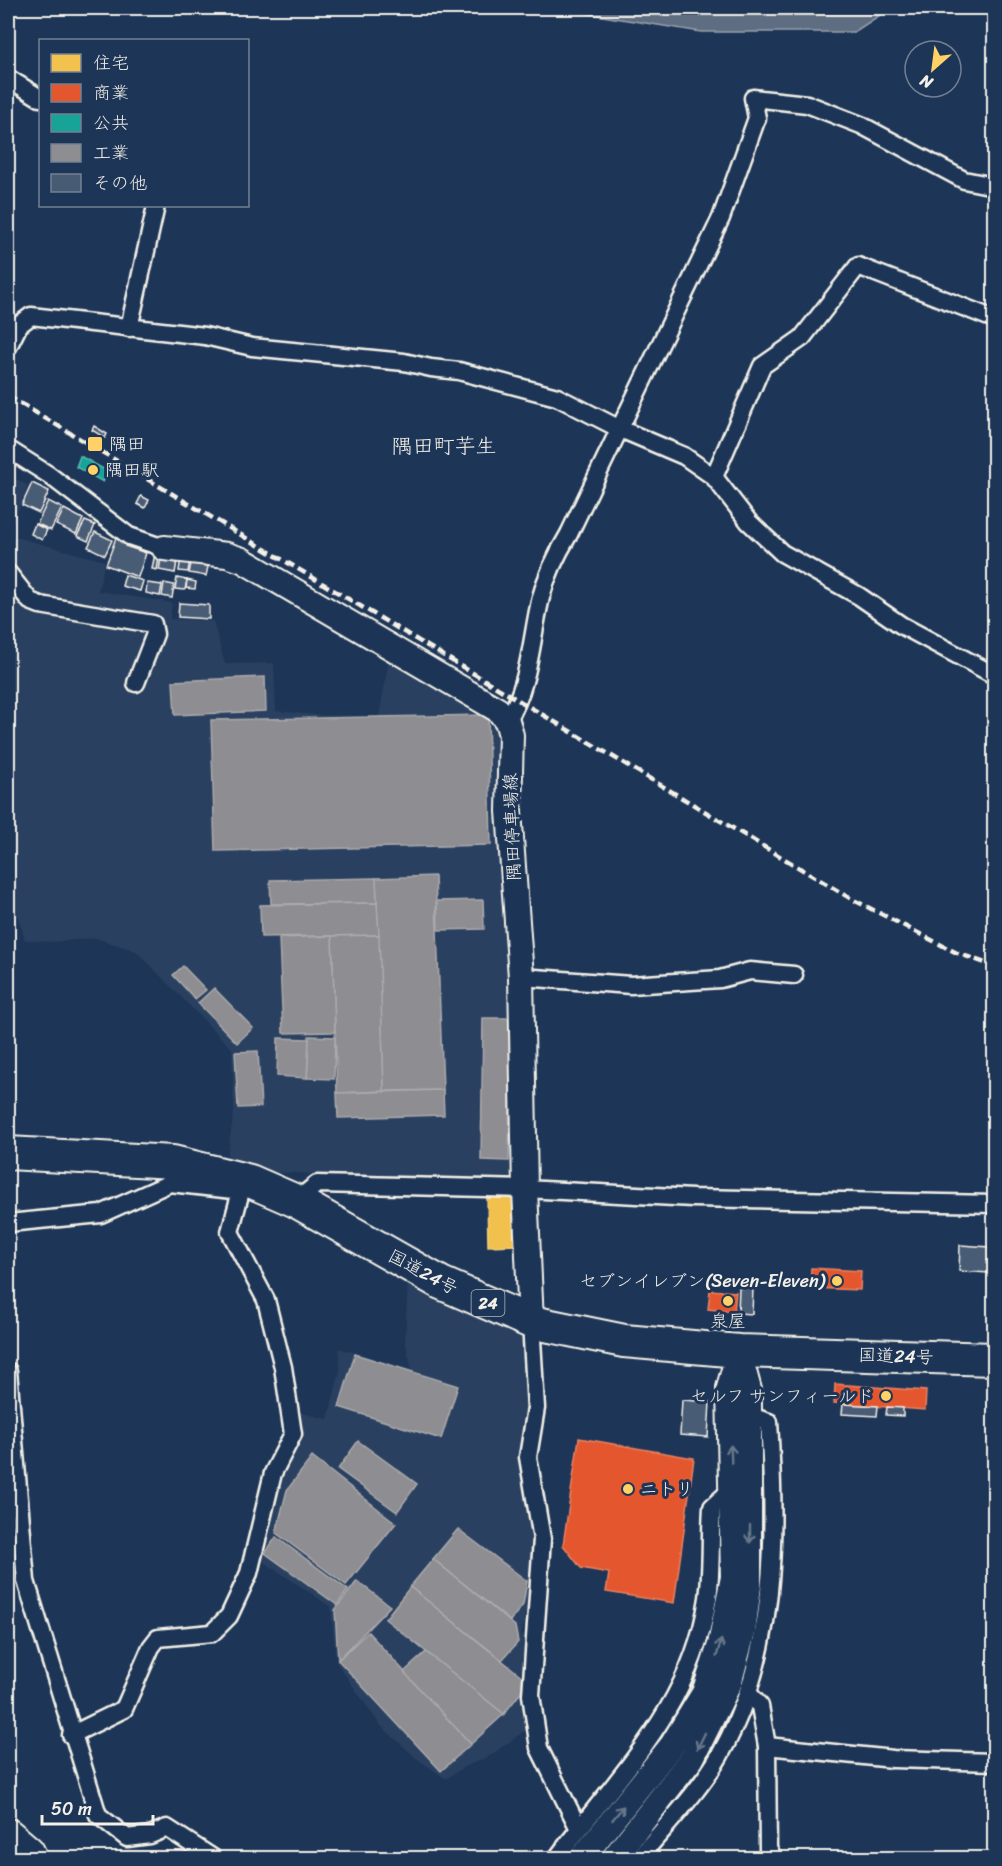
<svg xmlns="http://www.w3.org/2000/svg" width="1002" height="1866" viewBox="0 0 1002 1866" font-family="Sriracha,'Klee One',sans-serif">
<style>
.built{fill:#2a4060}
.water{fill:#5e6d82;stroke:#9aa2ab;stroke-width:1.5}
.homes{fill:#f2c14e;stroke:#f3cf7c;stroke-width:1.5}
.shops{fill:#e4572e;stroke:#e98566;stroke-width:1.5}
.public{fill:#17a398;stroke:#59bab0;stroke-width:1.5}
.industry{fill:#8d8d92;stroke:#acabac;stroke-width:1.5}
.building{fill:#485b74;stroke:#f4f1e8;stroke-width:1.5}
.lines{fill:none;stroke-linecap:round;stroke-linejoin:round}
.street-casing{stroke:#f4f1e8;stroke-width:21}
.secondary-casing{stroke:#f4f1e8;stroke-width:28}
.highway-casing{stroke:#f4f1e8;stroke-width:36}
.street{stroke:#1d3557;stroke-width:16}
.secondary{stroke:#1d3557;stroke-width:24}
.highway{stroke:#1d3557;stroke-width:32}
.rail{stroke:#f4f1e8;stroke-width:4.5;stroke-dasharray:9 4.5;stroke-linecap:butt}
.oneway{stroke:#68778a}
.poi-dot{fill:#ffd166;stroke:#1d3557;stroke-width:2}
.labels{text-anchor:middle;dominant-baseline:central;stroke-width:6;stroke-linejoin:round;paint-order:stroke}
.shield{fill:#1d3557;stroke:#b4b9bc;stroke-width:1.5}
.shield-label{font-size:16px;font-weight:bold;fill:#f4f1e8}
.poi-label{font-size:18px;fill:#f4f1e8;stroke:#1d3557;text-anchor:start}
.street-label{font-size:18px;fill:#f4f1e8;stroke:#1d3557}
.quarter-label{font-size:21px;fill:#f4f1e8;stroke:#1d3557}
</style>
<rect width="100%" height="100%" fill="#1d3557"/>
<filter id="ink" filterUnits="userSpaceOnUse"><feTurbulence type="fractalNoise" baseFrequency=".0167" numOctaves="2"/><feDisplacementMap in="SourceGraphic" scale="12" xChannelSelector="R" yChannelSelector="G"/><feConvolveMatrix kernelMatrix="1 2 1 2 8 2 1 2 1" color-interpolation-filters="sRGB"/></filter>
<g filter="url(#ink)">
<!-- built -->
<g class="built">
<polygon points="8,474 28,486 8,535 105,561 98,591 172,603 170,619 213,621 225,664 274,663 276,711 316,715 379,716 390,654 502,725 500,864 512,1005 510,1182 270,1172 251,1163 227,1157 234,1111 232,1049 136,951 96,938 52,942 25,940 8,886"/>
<polygon points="408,1278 461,1304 462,1311 525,1333 527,1402 518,1453 530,1521 533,1571 522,1633 533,1678 529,1728 488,1757 464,1767 446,1779 416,1758 380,1725 336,1662 331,1607 258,1558 298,1412 328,1419 340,1371 339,1348 412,1370 405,1341"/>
</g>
<!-- water -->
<polygon class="water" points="553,8 891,8 854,32 701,32"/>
<!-- homes -->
<polygon class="homes" points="516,1197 517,1245 488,1246 487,1198"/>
<!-- shops -->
<g class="shops">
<polygon points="811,1268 861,1271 860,1290 810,1288"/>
<polygon points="710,1290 736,1292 734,1312 708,1309"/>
<polygon points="835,1384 926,1391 925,1410 834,1403"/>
<polygon points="579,1438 694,1458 674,1603 606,1592 609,1573 581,1568 563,1545"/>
</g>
<!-- public -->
<polygon class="public" points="80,456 109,472 103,482 76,467"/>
<!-- industry -->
<g class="industry">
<polygon points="265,677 266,711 175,715 173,681"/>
<polygon points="488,715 491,845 215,851 211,720"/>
<polygon points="435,876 443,1090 384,1091 376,878"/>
<polygon points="376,878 377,903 271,904 270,880"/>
<polygon points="483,900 484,929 438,930 437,901"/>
<polygon points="377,903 379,935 261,937 260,905"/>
<polygon points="379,935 384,1091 337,1093 332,936"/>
<polygon points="332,936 335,1032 283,1033 279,938"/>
<polygon points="183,966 206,990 195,999 173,975"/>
<polygon points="214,988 253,1028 237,1043 198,1003"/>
<polygon points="483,1018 511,1018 509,1161 481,1160"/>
<polygon points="309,1036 335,1037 334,1079 307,1078"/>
<polygon points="278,1038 309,1039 307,1078 277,1076"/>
<polygon points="258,1051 261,1107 238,1108 235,1052"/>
<polygon points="443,1090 444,1115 338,1118 337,1093"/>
<polygon points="355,1354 458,1386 441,1439 339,1407"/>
<polygon points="358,1441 417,1484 397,1512 338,1469"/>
<polygon points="312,1457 396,1523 346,1585 276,1533 287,1490"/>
<polygon points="458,1529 527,1581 523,1605 510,1621 433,1559"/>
<polygon points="276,1537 348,1590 337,1605 265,1553"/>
<polygon points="433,1559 515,1626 518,1642 502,1660 410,1587"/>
<polygon points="357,1581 390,1606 338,1660 335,1610"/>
<polygon points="410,1587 529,1682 504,1714 385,1619"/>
<polygon points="368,1632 471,1744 441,1771 338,1660"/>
<polygon points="426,1652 504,1714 471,1744 404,1672"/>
</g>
<!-- building -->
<g class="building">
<polygon points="94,426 107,434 105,438 92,430"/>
<polygon points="32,483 49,491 39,513 22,505"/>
<polygon points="141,496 149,500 145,508 137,504"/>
<polygon points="48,501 62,508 51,530 37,524"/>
<polygon points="64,509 83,519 76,534 56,525"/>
<polygon points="85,521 95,525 88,541 77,536"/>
<polygon points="35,524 47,530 42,540 31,534"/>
<polygon points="95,532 112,540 105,555 88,547"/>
<polygon points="117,535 127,539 125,546 146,553 138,577 106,565"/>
<polygon points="155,553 160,553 157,570 152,569"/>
<polygon points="162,553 178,556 175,573 159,570"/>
<polygon points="181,557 190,559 188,572 179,571"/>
<polygon points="192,559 209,562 206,576 189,573"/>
<polygon points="125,575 143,581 140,591 122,586"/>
<polygon points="177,578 187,580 185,590 175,589"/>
<polygon points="187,580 196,582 195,589 186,588"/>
<polygon points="147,583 162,585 160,596 146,593"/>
<polygon points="164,583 174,585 172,598 162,596"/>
<polygon points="179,603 209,605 209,619 178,617"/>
<polygon points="960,1245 990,1247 989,1273 959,1271"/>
<polygon points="739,1288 753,1288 752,1314 738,1313"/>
<polygon points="682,1400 710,1402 708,1437 680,1435"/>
<polygon points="843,1404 878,1406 877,1416 842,1414"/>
<polygon points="887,1407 903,1408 903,1416 886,1415"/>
</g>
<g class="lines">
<!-- street casing -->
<g class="street-casing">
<g id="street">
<polyline points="8,78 40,98"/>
<polyline points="129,328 156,206"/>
<polyline points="8,347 19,325 31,316 205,336 252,347 404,362 431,368 459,371 557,397 618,428 684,456 714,477 749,522 782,553 859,596 901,625 994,675"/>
<polyline points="8,449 49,475 129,536 164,548"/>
<polyline points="714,477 762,366 802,338 858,266 994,319"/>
<polyline points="8,573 30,601 40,605 153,624 155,634 136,683"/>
<path d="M507,721C530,685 531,638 541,597C547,574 557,554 569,534L721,218L757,118L753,98L807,104L861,125L964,180L994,186"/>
<polyline points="521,977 631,985 720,979 750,971 794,975"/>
<polyline points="296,1201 317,1184 525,1189 693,1198 994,1204"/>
<polyline points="8,1223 101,1214 170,1183 233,1190"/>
<polyline points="531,1322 536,1408 528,1457 542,1539 531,1695 539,1748 579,1829"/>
<polyline points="8,1371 26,1581 98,1815 127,1838 150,1835 167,1828 213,1858"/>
<polyline points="749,1694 760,1706 767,1746 768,1849 773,1858"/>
<polyline points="71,1735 124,1709 151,1647 158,1638 212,1633 229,1616 249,1573 273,1473 293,1434 283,1367 266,1300 230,1232 241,1191"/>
<polyline points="767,1746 893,1759 994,1762"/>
<path d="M557,1858C619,1774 692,1707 708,1598C712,1569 710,1537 712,1507L732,1489"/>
<path d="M639,1858C666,1825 699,1792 720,1755C778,1652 776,1536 769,1422L747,1415"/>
</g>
</g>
<!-- secondary casing -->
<g class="secondary-casing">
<g id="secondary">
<polyline points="164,548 227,555 242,560 498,710 507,721 511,735 509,811 521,977 525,1189 531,1322"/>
<polyline points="582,1858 672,1745 704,1693 720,1645 733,1577 729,1388 739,1351"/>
<polyline points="614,1858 692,1758 729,1684 743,1632 749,1586 749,1390 739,1353"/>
</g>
</g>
<!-- highway casing -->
<g class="highway-casing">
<g id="highway">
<polyline points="8,1153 173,1162 250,1181 296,1201 441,1283 531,1322 624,1341 739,1351 994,1359"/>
<polyline points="8,1835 28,1852 31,1858"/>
</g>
</g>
<!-- street -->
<use href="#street" class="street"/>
<!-- secondary -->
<use href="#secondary" class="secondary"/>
<!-- highway -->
<use href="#highway" class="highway"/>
<!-- rail -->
<polyline class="rail" points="8,396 850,898 957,953 994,966"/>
</g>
<!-- one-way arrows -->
<defs><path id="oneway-shaft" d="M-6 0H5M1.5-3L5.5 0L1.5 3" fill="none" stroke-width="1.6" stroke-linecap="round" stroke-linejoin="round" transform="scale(1.5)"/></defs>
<g class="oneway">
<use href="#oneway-shaft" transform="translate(731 1454) rotate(-92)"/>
<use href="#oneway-shaft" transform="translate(750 1534) rotate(90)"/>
<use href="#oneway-shaft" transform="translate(719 1648) rotate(-74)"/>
<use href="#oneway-shaft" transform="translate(701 1741) rotate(116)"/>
<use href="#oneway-shaft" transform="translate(618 1813) rotate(-51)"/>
</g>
</g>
<!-- markers -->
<g class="poi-dot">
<rect x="87" y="436" width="16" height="16" rx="3"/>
<circle cx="93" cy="470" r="6"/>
<circle cx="837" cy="1281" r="6"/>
<circle cx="728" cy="1301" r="6"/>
<circle cx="886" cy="1396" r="6"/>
<circle cx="628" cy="1489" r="6"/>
</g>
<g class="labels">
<!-- shield labels -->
<rect class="shield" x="471.5" y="1290" width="33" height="26" rx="4.5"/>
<g class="shield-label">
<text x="488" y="1303">24</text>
</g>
<!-- poi labels -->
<g class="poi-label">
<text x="109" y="444">隅田</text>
<text x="105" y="470">隅田駅</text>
<text x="825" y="1281" text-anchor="end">セブンイレブン(Seven-Eleven)</text>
<text x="728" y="1321" text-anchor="middle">泉屋</text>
<text x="874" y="1396" text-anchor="end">セルフ サンフィールド</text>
<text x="640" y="1489">ニトリ</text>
</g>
<!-- street labels -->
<g class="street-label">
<text transform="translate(512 827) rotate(-92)">隅田停車場線</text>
<text transform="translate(423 1272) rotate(28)">国道24号</text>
<text transform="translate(896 1356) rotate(2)">国道24号</text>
</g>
<!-- quarter labels -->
<g class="quarter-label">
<text x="444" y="446">隅田町芋生</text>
</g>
</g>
<!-- margin -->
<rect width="1002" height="1866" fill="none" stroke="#1d3557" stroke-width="30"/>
<rect x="15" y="15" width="972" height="1836" fill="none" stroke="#f4f1e8" stroke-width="2" filter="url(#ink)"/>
<!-- legend -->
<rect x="39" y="39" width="210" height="168" fill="#1d3557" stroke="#738091" stroke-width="1.5"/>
<rect x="51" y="54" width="30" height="18" fill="#f2c14e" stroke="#738091" stroke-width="1.5"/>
<text x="93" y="69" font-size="18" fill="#f4f1e8">住宅</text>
<rect x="51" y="84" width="30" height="18" fill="#e4572e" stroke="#738091" stroke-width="1.5"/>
<text x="93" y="99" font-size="18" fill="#f4f1e8">商業</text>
<rect x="51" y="114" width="30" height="18" fill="#17a398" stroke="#738091" stroke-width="1.5"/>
<text x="93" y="129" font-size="18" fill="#f4f1e8">公共</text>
<rect x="51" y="144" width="30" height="18" fill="#8d8d92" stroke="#738091" stroke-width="1.5"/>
<text x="93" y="159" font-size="18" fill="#f4f1e8">工業</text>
<rect x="51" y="174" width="30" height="18" fill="#485b74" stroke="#738091" stroke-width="1.5"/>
<text x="93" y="189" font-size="18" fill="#f4f1e8">その他</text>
<!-- north arrow -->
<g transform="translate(933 69) rotate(208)"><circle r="28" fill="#1d3557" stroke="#738091" stroke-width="1.5"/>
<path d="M0-4.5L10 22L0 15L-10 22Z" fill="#ffd166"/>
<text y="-9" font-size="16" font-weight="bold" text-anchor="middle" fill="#f4f1e8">N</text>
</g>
<!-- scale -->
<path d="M42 1815v9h111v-9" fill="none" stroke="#f4f1e8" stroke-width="3"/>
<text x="51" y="1815" font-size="18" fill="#f4f1e8" stroke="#1d3557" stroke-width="4.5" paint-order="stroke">50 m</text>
</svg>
